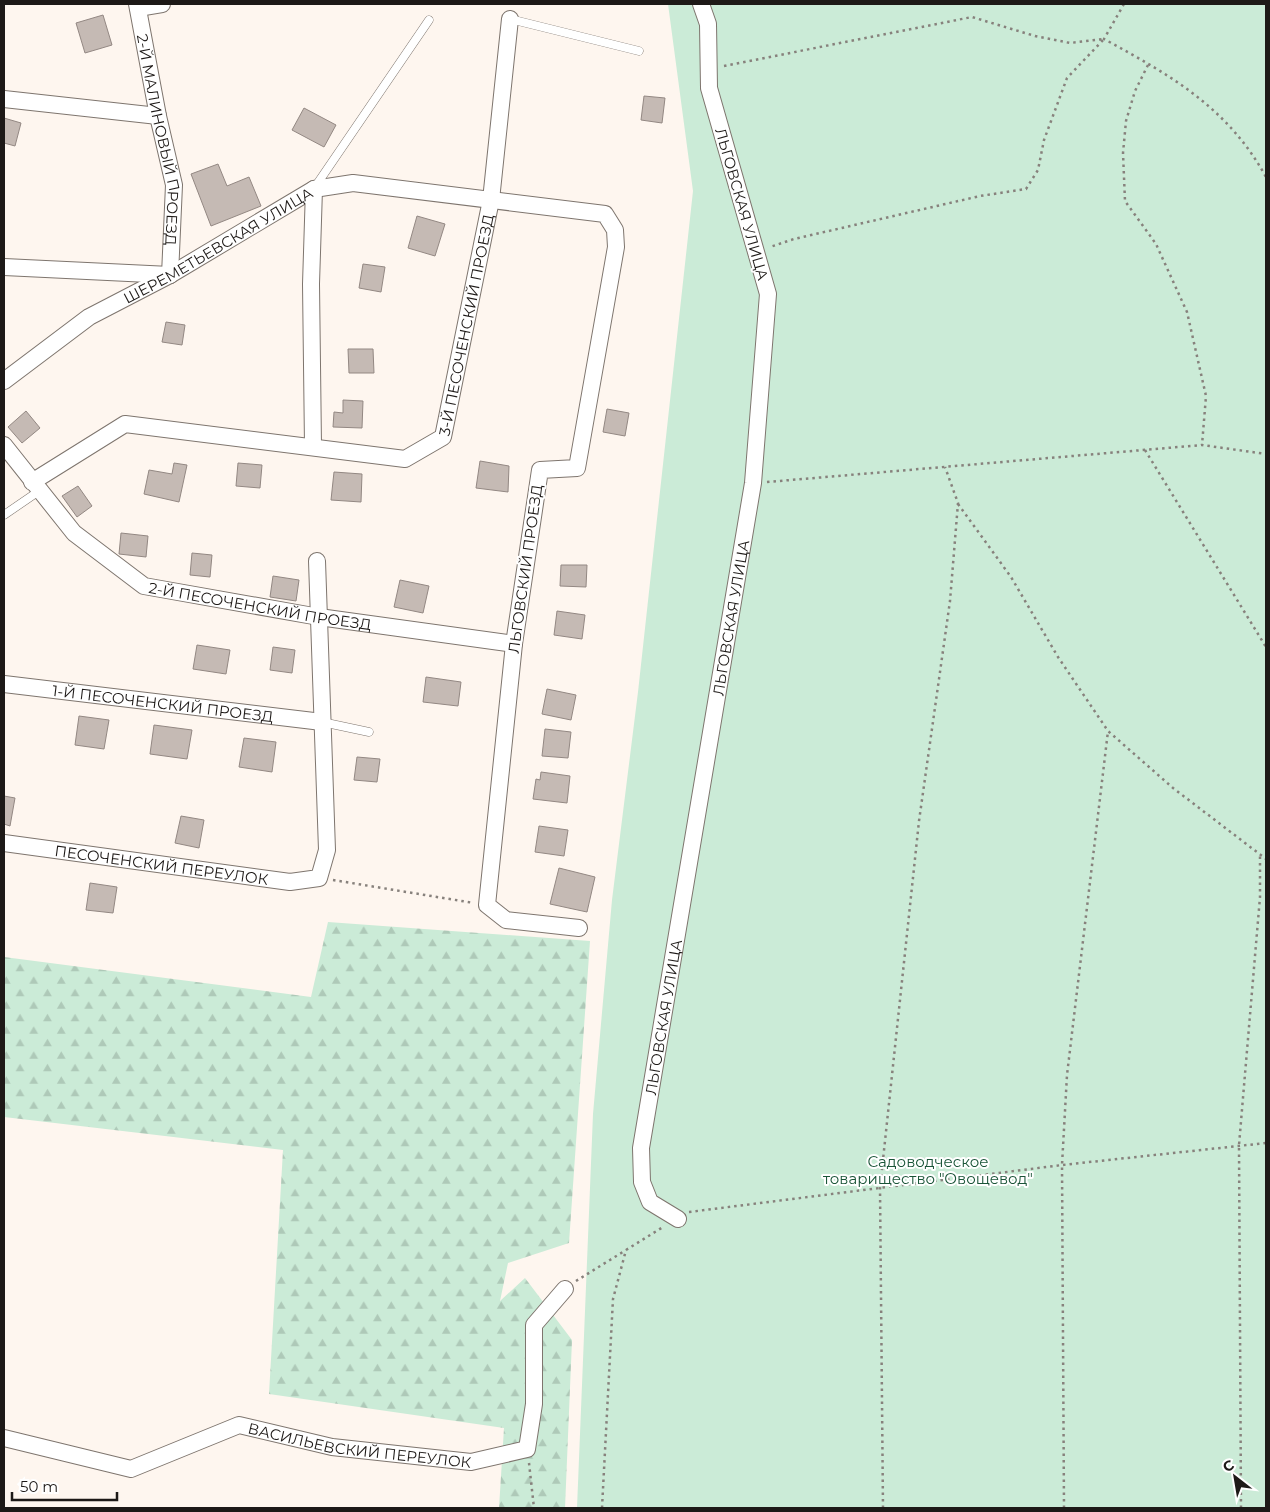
<svg xmlns="http://www.w3.org/2000/svg" width="1270" height="1512" viewBox="0 0 1270 1512" font-family="Montserrat,sans-serif">
<style>
.forest{fill:url(#forest-firs)}
.green{fill:#cbebd7}
.building{fill:#c5bab4;stroke:#938883}
.lines{fill:none;stroke-linecap:round;stroke-linejoin:round}
.lane-casing{stroke:#7e756e;stroke-width:9}
.street-casing{stroke:#7e756e;stroke-width:18}
.path{stroke:#87817c;stroke-width:2.5;stroke-dasharray:2.5 4;stroke-linecap:butt}
.lane{stroke:#fff;stroke-width:8}
.street{stroke:#fff;stroke-width:16}
.labels{text-anchor:middle;dominant-baseline:central;stroke-width:4;stroke-linejoin:round;paint-order:stroke}
.street-label{font-size:15px;fill:#1d1917;stroke:#fff}
.park-label{font-size:15px;fill:#195437;stroke:#fff}
</style>
<defs>
<pattern id="forest-firs" width="22" height="20" patternUnits="userSpaceOnUse" patternTransform="scale(1.25)"><rect width="22" height="20" fill="#cbebd7"/><path d="M5 1l3.5 6h-7zM16 11l3.5 6h-7z" fill="#aec9b8"/></pattern>
</defs>
<rect width="100%" height="100%" fill="#fef6ef"/>
<!-- forest -->
<polygon class="forest" points="328,922 590,941 569,1243 508,1263 500,1301 525,1278 572,1340 565,1508 499,1508 504,1428 269,1394 283,1150 4,1117 4,957 311,997"/>
<!-- green -->
<polygon class="green" points="668,4 1266,4 1266,1508 577,1508 593,1114 612,900 638,692 693,191"/>
<!-- building -->
<g class="building">
<polygon points="103,15 112,45 85,53 76,23"/>
<polygon points="644,96 665,98 662,123 641,120"/>
<polygon points="304,108 336,125 324,147 292,130"/>
<polygon points="4,118 21,123 15,146 4,143"/>
<polygon points="218,164 227,186 249,177 261,206 211,226 191,174"/>
<polygon points="417,216 445,224 435,256 408,248"/>
<polygon points="363,264 385,267 381,292 359,288"/>
<polygon points="166,322 185,325 182,345 162,342"/>
<polygon points="348,349 373,349 374,373 349,373"/>
<polygon points="343,400 363,401 362,428 333,427 334,412 343,413"/>
<polygon points="607,409 629,413 625,436 603,432"/>
<polygon points="26,411 40,428 22,443 8,427"/>
<polygon points="480,461 509,466 508,492 476,488"/>
<polygon points="174,463 187,465 179,502 144,494 149,470 172,474"/>
<polygon points="238,463 262,465 260,488 236,486"/>
<polygon points="334,472 362,474 361,502 331,500"/>
<polygon points="78,486 92,506 77,517 62,496"/>
<polygon points="121,533 148,536 146,557 119,554"/>
<polygon points="192,553 212,555 210,577 190,575"/>
<polygon points="561,565 587,565 586,587 560,586"/>
<polygon points="273,576 299,580 296,601 270,597"/>
<polygon points="400,580 429,586 423,613 394,607"/>
<polygon points="557,611 585,615 582,639 554,635"/>
<polygon points="197,645 230,650 226,674 193,669"/>
<polygon points="273,647 295,650 292,673 270,670"/>
<polygon points="426,677 461,682 458,706 423,702"/>
<polygon points="547,689 576,695 571,720 542,714"/>
<polygon points="79,716 109,720 104,749 75,745"/>
<polygon points="154,725 192,730 187,759 150,754"/>
<polygon points="545,729 571,732 568,758 542,756"/>
<polygon points="244,738 276,742 272,772 239,767"/>
<polygon points="357,757 380,759 377,782 354,780"/>
<polygon points="541,772 570,776 567,803 533,799 536,779 540,780"/>
<polygon points="4,796 15,798 10,826 4,824"/>
<polygon points="181,816 204,820 199,848 175,843"/>
<polygon points="539,826 568,830 564,856 535,852"/>
<polygon points="559,868 595,877 587,912 550,904"/>
<polygon points="90,883 117,887 113,913 86,910"/>
</g>
<g class="lines">
<!-- lane casing -->
<g class="lane-casing">
<g id="lane">
<polyline points="510,19 639,51"/>
<polyline points="315,187 429,20"/>
<polyline points="4,515 39,491"/>
<polyline points="322,722 369,732"/>
</g>
</g>
<!-- street casing -->
<g class="street-casing">
<g id="street">
<path id="s1" d="M137,4L158,116L174,185L170,275"/>
<polyline points="138,8 162,4"/>
<polyline points="4,99 158,116"/>
<polyline points="4,267 170,275"/>
<path id="s2" d="M4,381L89,317L170,275L314,189L353,183L605,214L615,230L616,247L577,468L540,470L514,644L487,905L506,920L579,928"/>
<path id="s3" d="M4,445L74,533L144,586L319,617L514,644"/>
<polyline points="313,446 311,284 314,189"/>
<path id="s4" d="M32,482L125,424L405,459L443,437L491,200L510,19"/>
<path id="s5" d="M4,684L322,722"/>
<path id="s6" d="M4,843L290,882L319,878L327,850L317,561"/>
<path id="s7" d="M678,1219L650,1202L642,1182L641,1148L753,483L768,294L709,88L708,24L701,4"/>
<path id="s8" d="M4,1438L131,1469L239,1425L332,1447L471,1462L527,1449L534,1404V1325L565,1289"/>
</g>
</g>
<!-- path -->
<g class="path">
<path d="M1124,4L1104,39C1172,76 1228,108 1266,177"/>
<polyline points="1148,65 1135,91 1126,121 1123,153 1125,201 1156,244 1187,312 1206,396 1202,445"/>
<polyline points="724,66 972,17 1035,36 1070,43 1104,39 1067,78 1044,140 1038,170 1026,189 980,196 794,239 770,247"/>
<polyline points="1145,450 1266,647"/>
<polyline points="767,482 1202,445 1266,454"/>
<polyline points="958,504 1011,577 1058,657 1108,731 1173,788 1266,859"/>
<polyline points="333,880 474,903"/>
<polyline points="689,1212 1062,1165 1266,1143"/>
<polyline points="576,1281 626,1250"/>
<polyline points="529,1463 534,1508"/>
<polyline points="602,1508 613,1299 626,1250 663,1227"/>
<polyline points="883,1508 880,1188 919,821 950,601 958,503 945,467"/>
<polyline points="1064,1508 1062,1165 1067,1075 1108,731"/>
<polyline points="1241,1508 1239,1145 1260,897 1260,854"/>
</g>
<!-- lane -->
<use href="#lane" class="lane"/>
<!-- street -->
<use href="#street" class="street"/>
</g>
<g class="labels">
<!-- street labels -->
<g class="street-label">
<text stroke="none"><textPath href="#s1" startOffset="138">2-Й МАЛИНОВЫЙ ПРОЕЗД</textPath></text>
<text transform="translate(742 204) rotate(74)">ЛЬГОВСКАЯ УЛИЦА</text>
<text stroke="none"><textPath href="#s2" startOffset="254">ШЕРЕМЕТЬЕВСКАЯ УЛИЦА</textPath></text>
<text stroke="none"><textPath href="#s4" startOffset="550">3-Й ПЕСОЧЕНСКИЙ ПРОЕЗД</textPath></text>
<text transform="translate(525 569) rotate(-82)">ЛЬГОВСКИЙ ПРОЕЗД</text>
<text stroke="none"><textPath href="#s3" startOffset="318">2-Й ПЕСОЧЕНСКИЙ ПРОЕЗД</textPath></text>
<text stroke="none"><textPath href="#s7" startOffset="626">ЛЬГОВСКАЯ УЛИЦА</textPath></text>
<text stroke="none"><textPath href="#s5" startOffset="160">1-Й ПЕСОЧЕНСКИЙ ПРОЕЗД</textPath></text>
<text stroke="none"><textPath href="#s6" startOffset="159">ПЕСОЧЕНСКИЙ ПЕРЕУЛОК</textPath></text>
<text stroke="none"><textPath href="#s7" startOffset="221">ЛЬГОВСКАЯ УЛИЦА</textPath></text>
<text stroke="none"><textPath href="#s8" startOffset="370">ВАСИЛЬЕВСКИЙ ПЕРЕУЛОК</textPath></text>
</g>
<!-- park labels -->
<g class="park-label">
<text x="928" y="1161">Садоводческое<tspan x="928" dy="17">товарищество "Овощевод"</tspan></text>
</g>
</g>
<!-- border -->
<rect width="1270" height="1512" fill="none" stroke="#1d1917" stroke-width="10"/>
<!-- north arrow -->
<g transform="translate(1235 1477) rotate(329)" stroke="#ffffff" stroke-width="4" paint-order="stroke">
<path d="M0-4L9 19L0 12L-9 19Z" fill="#1d1917"/>
<text y="-8" font-size="14" font-weight="bold" text-anchor="middle" fill="#1d1917">С</text>
</g>
<!-- scale -->
<path d="M12 1492v8h105v-8" fill="none" stroke="#1d1917" stroke-width="2.5"/>
<text x="20" y="1492" font-size="15" fill="#1d1917" stroke="#ffffff" stroke-width="4" paint-order="stroke">50 m</text>
</svg>
